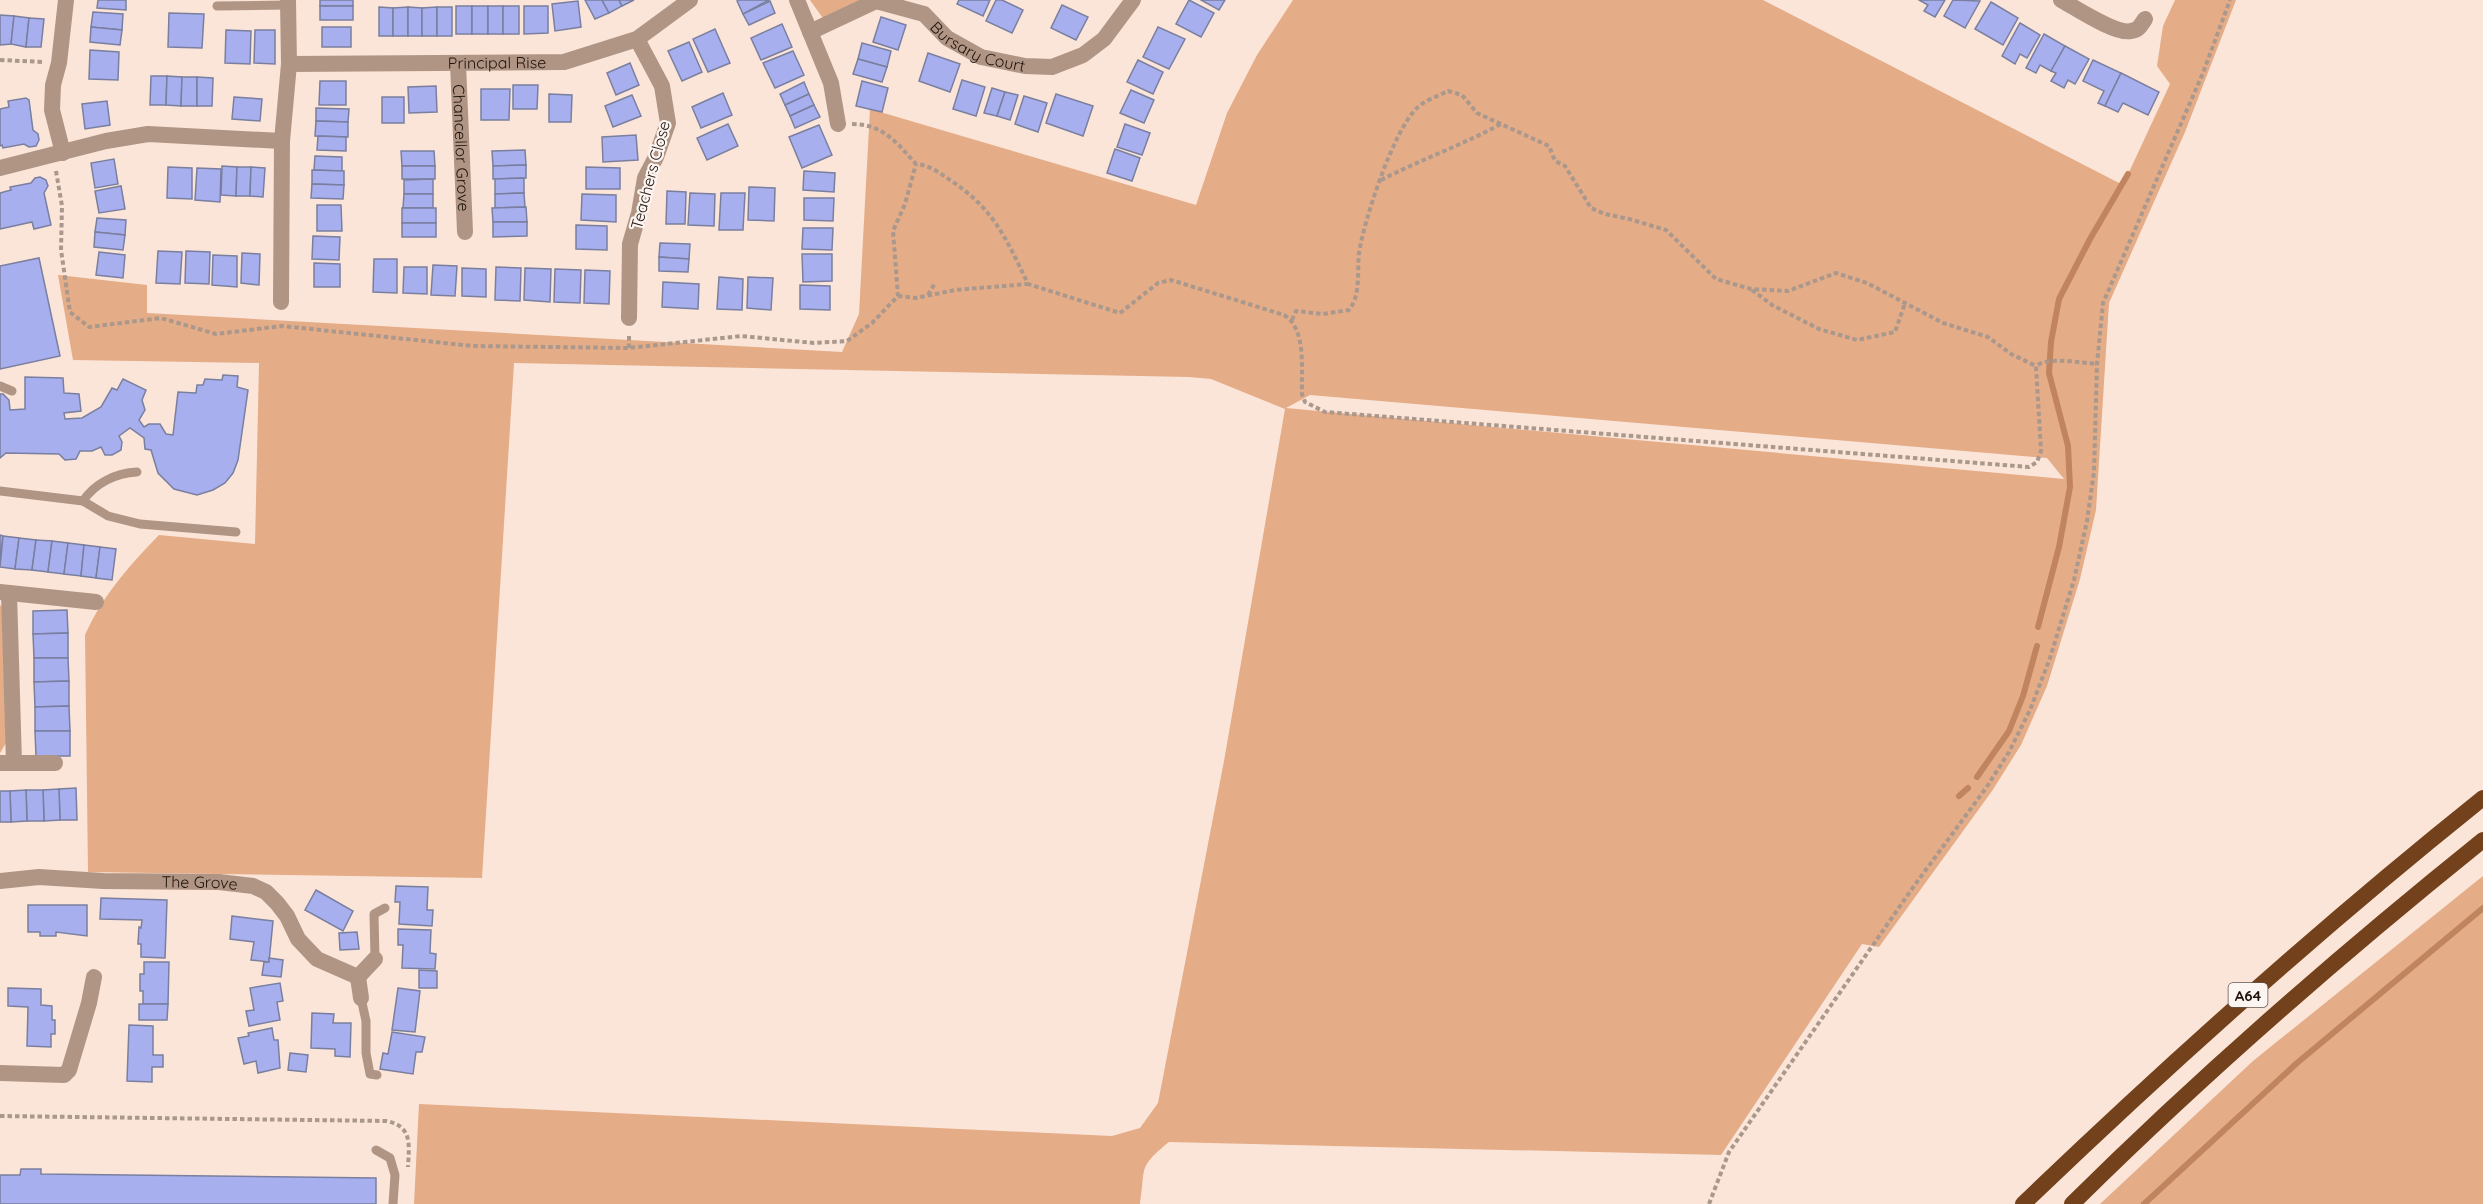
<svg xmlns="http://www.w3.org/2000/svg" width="2483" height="1204" viewBox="0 0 2483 1204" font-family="Quicksand,sans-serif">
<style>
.green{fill:#e5ac88;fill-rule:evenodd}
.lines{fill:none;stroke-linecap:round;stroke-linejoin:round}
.stream{stroke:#c0855e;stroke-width:6}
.building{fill:#a8afef;stroke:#7a7f9f;stroke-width:1.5}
.path{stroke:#aa988d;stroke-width:4;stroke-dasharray:4.5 3;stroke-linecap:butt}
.service{stroke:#b09584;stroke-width:9}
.minor{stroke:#b09584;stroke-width:16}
.trunk{stroke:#73411c;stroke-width:16}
.labels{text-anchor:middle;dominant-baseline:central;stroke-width:4.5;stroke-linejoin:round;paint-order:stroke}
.shield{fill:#fdf5f1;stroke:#625751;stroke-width:1.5}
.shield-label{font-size:15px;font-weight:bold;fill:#1f130c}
.street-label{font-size:16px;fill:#1f130c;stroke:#fdf5f1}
</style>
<rect width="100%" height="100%" fill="#fbe5d8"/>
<!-- green -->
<g class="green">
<polygon points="810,0 876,0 827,24"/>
<path d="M1293,0H1763L2123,185L2170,84L2157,66L2163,26L2175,0H2236L2185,132L2109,303L2096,510L2080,579L2047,686L2021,745L1992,791L1879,947L1862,944L1721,1155L1169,1142C1137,1168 1146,1167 1140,1204H414L419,1104L1112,1136L1140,1128L1158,1103L1224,761L1285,409L1211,379L1189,377L514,363L482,878L88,872L85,635C103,595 129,566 159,535L255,544L259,363L73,360L58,275L147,285V313L842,352L859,314L870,109L1196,205L1227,113L1257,55ZM1310,395L2047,458L2064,479L1286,408Z"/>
<polygon points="0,605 3,608 6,743 0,753"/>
<polygon points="2483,876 2483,1204 2100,1204 2253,1061"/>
</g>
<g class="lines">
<!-- stream -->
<g class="stream">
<polyline points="2038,627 2059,547 2070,487 2068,446 2049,373 2051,342 2059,299 2090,239 2128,174"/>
<polyline points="1977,777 2009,731 2023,696 2037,646"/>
<polyline points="1959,796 1968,788"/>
<polyline points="2144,1204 2297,1063 2483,908"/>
</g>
</g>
<!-- building -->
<g class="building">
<polygon points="98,0 126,0 126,10 97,8"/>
<rect x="320" y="0" width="33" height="6"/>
<polygon points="585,0 602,0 609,13 595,19"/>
<polygon points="602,0 619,0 622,6 609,13"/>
<polygon points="619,0 634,0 622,6"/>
<polygon points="769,0 743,14 737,1 738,0"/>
<polygon points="959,0 990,0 983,16 957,4"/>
<polygon points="996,0 1002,0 1023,10 1012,33 986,21"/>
<polygon points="1189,0 1214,13 1201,37 1176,24"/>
<polygon points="1201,0 1225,0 1219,10"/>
<polygon points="1919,0 1945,0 1935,17 1924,11 1928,5"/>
<polygon points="1953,0 1980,1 1965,28 1944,16"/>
<polygon points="578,1 581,27 555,31 552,4"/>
<polygon points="770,1 775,13 749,25 743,14"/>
<polygon points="1991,2 2018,18 2003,45 1975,29"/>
<polygon points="1062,5 1088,17 1076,40 1051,28"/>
<rect x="320" y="6" width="33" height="14"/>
<rect x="456" y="6" width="16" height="28"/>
<rect x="472" y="6" width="16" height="28"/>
<rect x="488" y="6" width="15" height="28"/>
<rect x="503" y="6" width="16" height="28"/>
<polygon points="524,6 548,6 548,33 524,34"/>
<polygon points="379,7 393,8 393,36 379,36"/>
<polygon points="408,7 408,36 393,36 393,8"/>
<polygon points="408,7 422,8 422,36 408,36"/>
<polygon points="437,7 437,36 422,36 422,8"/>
<rect x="437" y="7" width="15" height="29"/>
<polygon points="93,12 123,14 122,30 91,27"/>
<polygon points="169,13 204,14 202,48 168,47"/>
<polygon points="0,15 14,16 11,44 0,45"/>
<polygon points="14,16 29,18 26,47 11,44"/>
<polygon points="881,17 906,25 898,50 873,42"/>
<polygon points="29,18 44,19 41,47 26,47"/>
<polygon points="2020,23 2040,35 2027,58 2020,54 2015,64 2002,56"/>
<polygon points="782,24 792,47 761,60 751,38"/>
<polygon points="91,27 122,30 120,45 90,42"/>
<rect x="322" y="27" width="29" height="20"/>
<polygon points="1158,27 1185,39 1169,69 1143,57"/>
<polygon points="715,29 730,63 708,72 693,39"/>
<polygon points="226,30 251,31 250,64 225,63"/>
<polygon points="255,30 275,30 275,64 254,63"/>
<polygon points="2044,34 2065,46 2051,71 2040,65 2036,73 2026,68"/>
<polygon points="689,42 702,72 682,81 668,51"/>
<polygon points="862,43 891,51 887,67 858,59"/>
<polygon points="2065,46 2089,59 2075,84 2068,80 2064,88 2051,81 2056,73 2051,71"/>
<polygon points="90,50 119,52 118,80 89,79"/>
<polygon points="793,51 804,75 775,88 763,63"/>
<polygon points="928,53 960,64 950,92 919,81"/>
<polygon points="858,59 887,67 882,82 853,74"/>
<polygon points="1138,60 1163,72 1153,94 1127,82"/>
<polygon points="2093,60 2121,73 2105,106 2098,103 2104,91 2083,81"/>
<polygon points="630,63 639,85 616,95 607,73"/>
<polygon points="2121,73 2159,92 2148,115 2123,103 2118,112 2105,106"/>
<polygon points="151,76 167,76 166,105 150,105"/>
<polygon points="167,76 182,77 181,106 166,105"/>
<polygon points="182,77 197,77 197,106 181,106"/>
<polygon points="197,77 213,78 212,106 197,106"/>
<polygon points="962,80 985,87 976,116 953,109"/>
<polygon points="320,81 346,81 346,105 319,105"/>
<polygon points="862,81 888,88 882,112 856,106"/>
<polygon points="804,82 809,94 785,105 780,94"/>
<polygon points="513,85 538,85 537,109 513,109"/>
<polygon points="436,86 437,112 409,113 408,87"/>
<polygon points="992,88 1005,92 997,116 984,113"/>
<polygon points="481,89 510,89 509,120 481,120"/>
<polygon points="1131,90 1154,100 1144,123 1120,113"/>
<polygon points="1005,92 1018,95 1010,120 997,116"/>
<polygon points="723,93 732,115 701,128 692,107"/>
<polygon points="549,94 572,95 571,122 549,122"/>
<polygon points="809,94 814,105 790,116 785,105"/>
<polygon points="1056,94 1093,106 1083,136 1046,123"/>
<polygon points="632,95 641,116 613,127 605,106"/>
<polygon points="1024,96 1047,103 1038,132 1015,124"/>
<polygon points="234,97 262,99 260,121 232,119"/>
<rect x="382" y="97" width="22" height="26"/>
<polygon points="26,98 29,100 33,130 38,134 39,140 36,146 29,147 24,144 3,148 2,145 0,146 0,109 9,107 8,101"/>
<polygon points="107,101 110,125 85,129 82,104"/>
<polygon points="814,105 820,117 795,128 790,116"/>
<polygon points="316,108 349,109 348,122 316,121"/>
<polygon points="316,121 348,122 348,137 315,136"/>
<polygon points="728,124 738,146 707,160 697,138"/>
<polygon points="1125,124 1150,133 1142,155 1117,147"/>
<polygon points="819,125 832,155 802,168 789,137"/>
<polygon points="636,135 638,160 603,162 602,137"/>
<polygon points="318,136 346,137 346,151 317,150"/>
<polygon points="1115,149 1140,158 1132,181 1107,173"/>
<polygon points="525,150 526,165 493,166 492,151"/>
<polygon points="401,151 434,151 435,166 402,166"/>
<polygon points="315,156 342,157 342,171 314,170"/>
<polygon points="114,159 118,184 95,188 91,163"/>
<polygon points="526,165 526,178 493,179 493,166"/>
<polygon points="222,166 237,167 236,196 221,195"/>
<rect x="402" y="166" width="33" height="13"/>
<polygon points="168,167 192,168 192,199 167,198"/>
<polygon points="237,167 251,167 250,196 236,196"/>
<polygon points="251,167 265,168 263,197 250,196"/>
<polygon points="586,167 620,168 620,189 586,189"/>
<polygon points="197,168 221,169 220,202 195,200"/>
<polygon points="312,170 344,171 344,185 312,184"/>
<polygon points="804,171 835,173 834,192 803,190"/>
<polygon points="40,177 46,180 48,186 44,193 51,225 34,229 32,222 0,229 0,193 11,190 10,187 31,183 35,178"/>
<polygon points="524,178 524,193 495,194 495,179"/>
<polygon points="433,179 433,194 404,194 404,180"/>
<polygon points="312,184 344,185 343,199 311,198"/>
<polygon points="121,186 125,209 99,213 95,191"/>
<polygon points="749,187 775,188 774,221 748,220"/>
<polygon points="667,191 686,192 685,224 666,224"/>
<polygon points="524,193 525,207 495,208 495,194"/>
<polygon points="690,193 715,194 714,226 688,225"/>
<polygon points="721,193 745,193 743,230 719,230"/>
<polygon points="404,194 433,194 433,208 403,208"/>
<polygon points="582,194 616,195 616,222 581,220"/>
<polygon points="804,198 834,198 833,221 804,220"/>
<polygon points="317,205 341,205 342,231 317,231"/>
<polygon points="526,207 527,222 493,222 492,208"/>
<rect x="402" y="208" width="34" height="15"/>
<polygon points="97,218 126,220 125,235 95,232"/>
<polygon points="493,222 527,222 527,236 493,237"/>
<rect x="402" y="223" width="34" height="14"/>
<polygon points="576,225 607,226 607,250 576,249"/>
<polygon points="803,228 833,228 832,250 802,249"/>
<polygon points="95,232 125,235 123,250 94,247"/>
<polygon points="313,236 340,237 339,260 312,259"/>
<polygon points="660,243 690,244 689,259 659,257"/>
<polygon points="158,251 182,252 180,284 156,283"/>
<polygon points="186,251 210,252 209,284 185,283"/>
<polygon points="99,252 125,255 123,278 96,275"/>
<polygon points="242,253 260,254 259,285 241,283"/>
<polygon points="802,254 832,254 832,281 803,282"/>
<polygon points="213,255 237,256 237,287 212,285"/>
<polygon points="659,257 689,259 688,272 659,271"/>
<polygon points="39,258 60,356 0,369 0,266"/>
<polygon points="374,259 397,259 397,293 373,292"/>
<polygon points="314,263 340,264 340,287 314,287"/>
<polygon points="433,265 457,266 455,296 431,295"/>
<polygon points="404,267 427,267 427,294 403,293"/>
<polygon points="496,267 521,268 520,301 495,300"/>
<polygon points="462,268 486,269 486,297 462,296"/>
<polygon points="525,268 551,269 550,302 524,300"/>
<polygon points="555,269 581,270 580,303 554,302"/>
<polygon points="585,270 610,271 609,304 584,303"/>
<polygon points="719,277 743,279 742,310 717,309"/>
<polygon points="748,277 773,278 771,310 747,308"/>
<polygon points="663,282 699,284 698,309 662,307"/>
<polygon points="800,285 830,286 830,310 800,309"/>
<polygon points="223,375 238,376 237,387 248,390 238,460 233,473 225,483 213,490 197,495 174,489 158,473 151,450 145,449 144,438 130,428 119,436 122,442 121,450 112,455 105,455 101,447 92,451 80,451 76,459 65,460 59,454 6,453 0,458 0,394 3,394 9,400 10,410 25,409 25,377 63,378 64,393 79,394 81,411 64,413 65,419 82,418 101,407 112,388 117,390 123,379 146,390 142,400 145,410 139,420 144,427 149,424 160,424 166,434 173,435 178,392 196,393 197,385 203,385 205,379 222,380"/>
<polygon points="0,535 3,536 0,561"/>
<polygon points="3,536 19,538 15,569 0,567"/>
<polygon points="19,538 36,540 32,570 15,569"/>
<polygon points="36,540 52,541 48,572 32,570"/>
<polygon points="52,541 68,543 64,574 48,572"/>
<polygon points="68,543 84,545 81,576 64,574"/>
<polygon points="84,545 100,547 96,578 81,576"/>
<polygon points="100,547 116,549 112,580 96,578"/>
<polygon points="67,610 68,633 33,634 33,611"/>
<polygon points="68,633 68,658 34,658 33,634"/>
<polygon points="34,658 68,658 69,681 34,682"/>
<polygon points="69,681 69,706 35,707 34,682"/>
<polygon points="69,706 70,731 35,731 35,707"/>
<polygon points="35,731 70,731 70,756 36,756"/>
<polygon points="76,788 77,820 60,820 59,789"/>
<polygon points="59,789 60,820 44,821 43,790"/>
<polygon points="26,790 43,790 44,821 27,821"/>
<polygon points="26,790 27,821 11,822 10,791"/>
<polygon points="0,791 10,791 11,822 0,822"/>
<polygon points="396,886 428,887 427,910 433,910 432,926 399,924 400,902 395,902"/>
<polygon points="316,890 353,911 343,931 305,910"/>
<polygon points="101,898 167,900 165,958 141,957 141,944 138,944 139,927 141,928 142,920 100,919"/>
<polygon points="28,905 87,905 87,936 56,932 56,936 40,936 40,932 28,932"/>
<polygon points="232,916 273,921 269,962 251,960 254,942 230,939"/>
<polygon points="398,929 431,930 430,953 436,954 435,969 402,968 403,945 398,945"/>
<polygon points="357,932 359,949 340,950 339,933"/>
<polygon points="269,958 283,960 281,977 262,975 264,962 269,962"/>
<polygon points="144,962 169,962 168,1004 143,1004 143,991 140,991 140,974 144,974"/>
<polygon points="419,970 437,971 437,988 419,988"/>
<polygon points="280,983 283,1001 277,1002 280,1020 249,1026 246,1011 254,1010 250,988"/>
<polygon points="8,988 41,989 41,1005 52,1006 52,1020 55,1020 55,1034 51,1034 51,1047 27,1046 28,1007 8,1006"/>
<polygon points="398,988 420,991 415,1032 392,1030"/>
<polygon points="139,1004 168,1004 167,1020 139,1020"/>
<polygon points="312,1013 334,1014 333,1023 351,1023 350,1057 335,1056 335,1049 311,1048"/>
<polygon points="129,1025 153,1026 153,1055 163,1055 163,1067 152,1067 152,1082 127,1081"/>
<polygon points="272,1028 274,1040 278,1040 280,1068 258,1073 256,1061 244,1064 238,1038 249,1036 248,1033"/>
<polygon points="392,1032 425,1037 422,1052 416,1052 413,1074 380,1069 383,1053 388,1054"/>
<polygon points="290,1053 308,1055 306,1072 288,1070"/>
<polygon points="21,1169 41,1169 41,1174 376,1178 376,1204 0,1204 0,1175 20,1175"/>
</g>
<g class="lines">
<!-- path -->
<g class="path">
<polyline points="0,60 44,62"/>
<path d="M852,124C883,124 897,143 916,164C929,165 940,173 950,180C994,209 1006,238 1028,284L1120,313L1158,283L1171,280L1284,315C1307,329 1301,370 1302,394L1305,402L1325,412L2029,467L2037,462L2041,451L2036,366C2050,356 2080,363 2097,364"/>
<polyline points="56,171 62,206 61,250 70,312 89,327 161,318 216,334 282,326 473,346 629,348 741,336 814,343 847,341 872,323 898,296 893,231 905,204 916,164"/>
<path d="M1381,180C1420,160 1462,145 1501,124"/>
<polyline points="1752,290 1772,305 1819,329 1857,340 1895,332 1905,303"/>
<polyline points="928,295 935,283"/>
<polyline points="898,296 916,298 955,290 1028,284"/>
<path d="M1292,320L1296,311L1323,314L1349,310C1361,295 1357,272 1359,253C1364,220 1393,132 1416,109C1423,101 1438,96 1448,91L1462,95L1477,113L1549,146L1555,161L1565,166L1591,208L1605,214L1629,219L1666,230L1716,279L1751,289L1788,291L1836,273L1867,283L1943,323L1988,337L2011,354L2036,366"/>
<polyline points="629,348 629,334"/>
<path d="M0,1116L386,1121C413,1126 409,1145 408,1167"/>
<polyline points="1709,1204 1729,1152 1914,886 1986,788 2009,752 2030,710 2050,658 2074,580 2087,521 2094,472 2097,364 2103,303 2203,73 2230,0"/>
</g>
<!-- service -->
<g class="service">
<polyline points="217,6 288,5"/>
<polyline points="0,386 12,391"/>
<polyline points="0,491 83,501 108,516 140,524 236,532"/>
<path d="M83,501C95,483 116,473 137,472"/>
<polyline points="375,959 374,914 385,908"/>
<polyline points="361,998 366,1021 366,1053 370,1074 377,1075"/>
<polyline points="376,1150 390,1158 395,1175 393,1204"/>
</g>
<!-- minor -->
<g class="minor">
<polyline points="797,0 831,83 838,124"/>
<path d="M2061,0C2076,8 2116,35 2131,31C2139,30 2141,25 2145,19"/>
<path id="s1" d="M810,32L876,1L924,14L947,38L981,57L1025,66L1052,67L1083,55L1104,39L1133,0"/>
<path id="s2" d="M289,64L564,62L637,39L690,0"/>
<path id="s3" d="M458,64L465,232"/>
<polyline points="63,153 52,110 53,85 59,63 66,0"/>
<polyline points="0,168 106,141 148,134 282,141 289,64 288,0"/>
<polyline points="281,302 282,141"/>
<polyline points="629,318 630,244 639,213 645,178 656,157 668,123 662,86 637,39"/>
<polyline points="0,592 96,602"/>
<polyline points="0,763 14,763 9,593"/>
<polyline points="14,763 55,763"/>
<path id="s4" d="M0,881L39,877L103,881L219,882L253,886L266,892L277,903L287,916L298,939L317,959L358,977L375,959"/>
<polyline points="358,977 361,998"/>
<polyline points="0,1073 64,1075 69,1070 89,1003 94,977"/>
</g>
<!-- trunk -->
<g class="trunk">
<path d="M2023,1204C2171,1062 2323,926 2483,798"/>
<path d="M2072,1204C2202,1075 2340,955 2483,840"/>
</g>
</g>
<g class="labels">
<!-- shield labels -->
<rect class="shield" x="2228.5" y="983" width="39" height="24" rx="4.5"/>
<g class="shield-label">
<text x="2248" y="995">A64</text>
</g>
<!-- street labels -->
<g class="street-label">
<text stroke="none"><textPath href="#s1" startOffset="188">Bursary Court</textPath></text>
<text stroke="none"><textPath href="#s2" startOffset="208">Principal Rise</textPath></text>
<text stroke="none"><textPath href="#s3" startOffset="84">Chancellor Grove</textPath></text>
<text transform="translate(650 175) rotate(-75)">Teachers Close</text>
<text stroke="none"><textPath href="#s4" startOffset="200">The Grove</textPath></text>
</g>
</g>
</svg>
